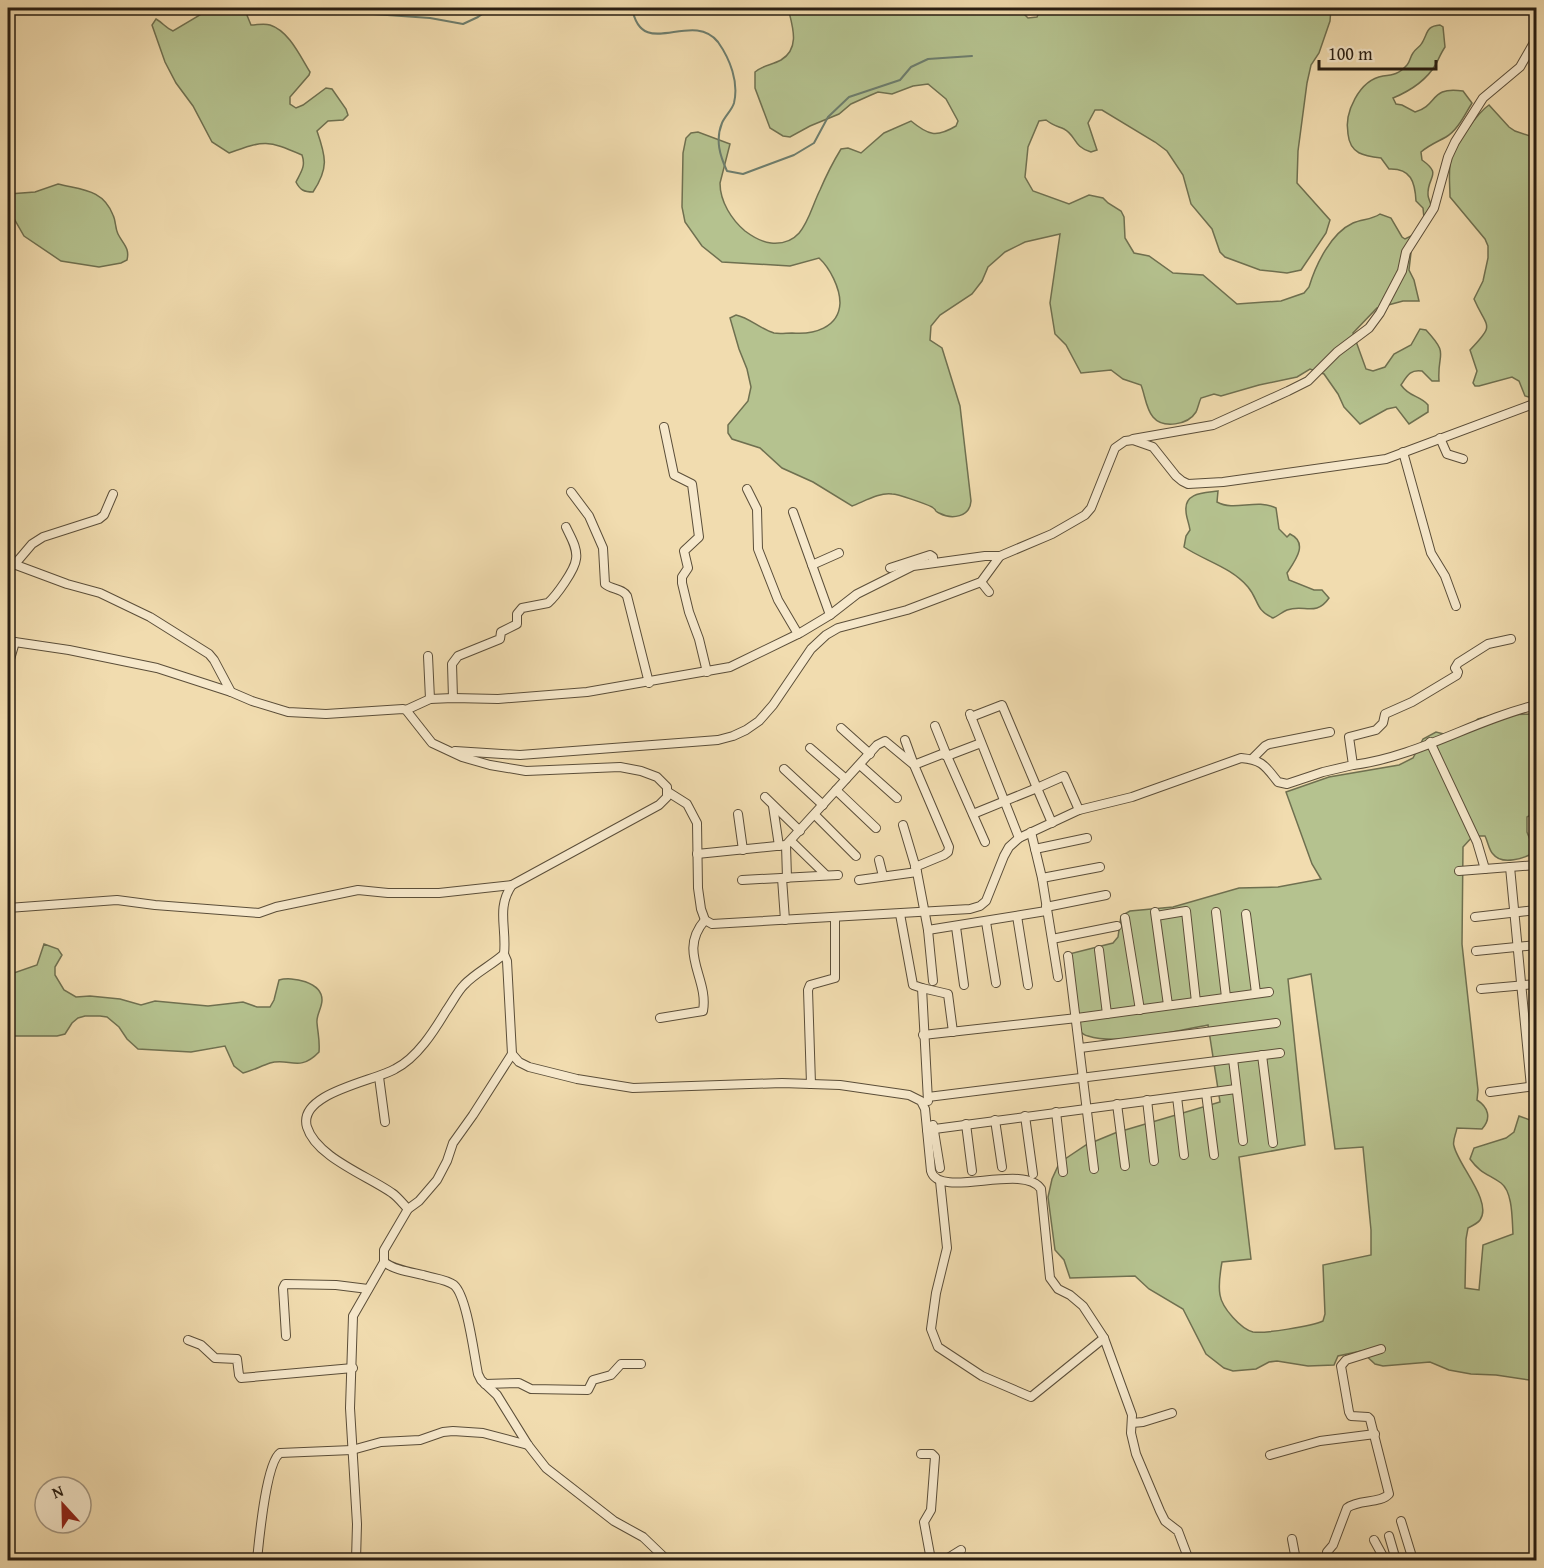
<svg xmlns="http://www.w3.org/2000/svg" width="1544" height="1568" viewBox="0 0 1544 1568" font-family="'Gentium Book Plus',serif">
<style>
.green{fill:#b5c28f;stroke:#6f7050;stroke-width:1.5;fill-rule:evenodd}
.lines{fill:none;stroke-linecap:round;stroke-linejoin:round}
.stream{stroke:#6d7d6d;stroke-width:2}
.minor-casing{stroke:#5b4e39;stroke-width:10}
.minor{stroke:#f6e8cb;stroke-width:8}
</style>
<rect width="100%" height="100%" fill="#f1dcaf"/>
<filter id="stains"><feTurbulence type="fractalNoise" baseFrequency=".00333" numOctaves="4"/><feColorMatrix values="0 0 0 0 .2 0 0 0 0 .09 0 0 0 0 .02 0 0 0 .5 -.17"/></filter>
<radialGradient id="worn" r=".72"><stop offset=".6" stop-color="#630" stop-opacity="0"/><stop offset="1" stop-color="#630" stop-opacity=".3"/></radialGradient>
<!-- green -->
<g class="green">
<path d="M208,8H244L251,25C257,25 264,23 270,25C289,31 300,56 310,72L309,75L290,97V104L296,108L303,105L326,88L332,89L346,109L348,115L343,120L328,121L317,131C326,157 329,168 313,192C304,192 300,190 296,182C301,172 306,166 302,155C267,140 265,140 229,153L212,142L193,106L176,83L165,62L152,25L156,19C163,23 166,28 173,31L205,12Z"/>
<path d="M788,8H979L985,9L1018,8L1028,18L1037,17L1041,8H1331L1330,21L1319,53L1311,65L1307,83L1298,151L1297,183L1330,220L1326,233L1301,270L1287,273L1260,270L1225,257L1220,252L1212,229L1191,204L1183,175L1167,151L1155,142L1102,110H1095L1088,123L1097,150L1091,152C1073,147 1076,135 1064,129C1057,126 1052,125 1046,120L1039,121L1028,147L1025,177L1033,191L1069,204L1089,195L1103,198L1108,203L1121,211L1124,217L1125,238L1134,253L1149,256L1173,273L1203,275L1237,304L1281,301L1304,293L1309,287C1316,264 1331,233 1353,223C1362,219 1371,220 1380,214L1391,218L1402,237L1405,239L1413,235L1409,270L1414,280L1419,301H1403L1377,308L1353,333L1366,369L1373,371L1385,367L1394,354L1411,345L1420,329L1426,330C1450,356 1437,351 1439,381H1432L1422,371C1410,369 1407,376 1401,385C1410,398 1420,395 1428,405V412L1409,424L1396,407L1387,409L1360,424L1344,407L1338,394L1324,374L1310,369L1297,377L1259,385L1221,396L1214,394L1201,398C1199,402 1198,408 1196,412C1188,425 1163,429 1153,417C1146,409 1145,395 1141,385L1123,379L1111,370L1081,373L1066,345L1055,334L1050,303L1060,234L1025,242L1005,252L988,267L982,281L972,294L940,315L931,326L930,340L942,348L960,406L971,501C970,517 952,520 939,513C932,509 939,512 932,507C926,504 898,494 892,494C880,492 863,502 852,506L813,482L782,468L760,448L732,439L728,433V425L748,401L751,387L747,369L739,349L730,318L736,315C750,318 760,329 774,333C780,334 786,333 792,333C813,335 839,328 840,303C840,288 830,268 819,258L790,266L722,262L702,246L685,222L682,207L683,153L686,138L691,133L698,132L730,144L720,183C720,202 732,220 745,231C753,237 761,242 771,243C805,246 808,214 820,190C826,176 833,162 841,149L848,148L861,153L884,133L911,121C928,135 936,138 956,126L958,121L946,99L928,84L913,86L892,94L878,92L871,95L851,104L839,114L810,126L790,137L783,136L770,128L755,88V72C763,65 772,65 781,60C801,48 792,25 788,8Z"/>
<path d="M1440,25L1443,27L1445,47C1441,53 1439,58 1436,64C1426,81 1410,91 1393,98L1396,104L1402,105L1415,112C1439,105 1429,86 1463,91L1472,103C1465,114 1458,130 1446,137C1437,142 1429,145 1421,152L1422,160C1443,175 1427,176 1428,195C1428,198 1430,201 1431,205L1424,218L1423,208L1416,201C1415,182 1411,168 1389,169L1381,158C1364,156 1350,154 1348,134C1344,113 1359,80 1383,76C1393,75 1399,74 1407,65C1410,62 1410,57 1413,53C1415,49 1420,47 1422,43C1428,33 1426,26 1440,25Z"/>
<path d="M1489,105L1509,127L1515,131L1536,138V202L1531,220L1536,223V396L1532,398L1525,396L1519,381L1512,377L1479,386H1475L1473,383L1477,371L1470,350C1496,323 1487,329 1474,299L1483,281L1488,258V246L1485,239L1450,197C1450,185 1448,171 1451,159C1456,144 1477,113 1489,105Z"/>
<path d="M58,184C82,190 103,189 113,215C116,221 115,228 118,234C123,244 130,248 127,260L121,263L99,267L61,261L24,236L8,208L9,194L35,192Z"/>
<path d="M1218,491L1217,502C1235,512 1256,498 1276,508L1279,529L1287,537L1290,534C1309,543 1295,561 1287,573L1289,580L1314,590H1322L1329,598C1316,617 1304,604 1287,610C1282,612 1278,616 1273,618C1255,610 1259,600 1248,587C1231,567 1205,561 1184,547L1186,536L1190,530C1189,523 1186,517 1186,511C1184,492 1205,493 1218,491Z"/>
<path d="M1536,714V812L1527,817V832L1535,852C1525,858 1502,866 1493,854C1489,850 1488,842 1485,836H1473L1463,847L1462,944L1478,1090L1477,1100C1488,1107 1492,1118 1482,1129L1457,1128C1456,1134 1452,1141 1454,1146C1458,1165 1493,1202 1480,1220C1478,1223 1472,1226 1468,1228L1466,1239L1465,1288L1479,1290L1483,1245L1513,1234C1512,1220 1513,1192 1501,1183C1488,1174 1480,1173 1470,1159L1474,1148L1506,1138L1514,1132L1519,1116L1530,1120L1533,1128L1536,1127V1381L1496,1375L1471,1374L1449,1370L1430,1362L1383,1366L1375,1364L1361,1351L1338,1356L1334,1365L1308,1366L1277,1361L1269,1362L1256,1369L1233,1371L1224,1368L1206,1354L1183,1309L1149,1289L1135,1276L1070,1278L1064,1260L1055,1250L1048,1197L1052,1179L1058,1166L1062,1161L1086,1145L1115,1133L1220,1102L1208,1025C1175,1031 1119,1046 1088,1036C1082,1035 1078,1029 1073,1025L1069,954L1113,943L1118,937L1121,916L1130,911L1173,907L1239,888L1278,887L1321,879L1312,864L1286,792L1329,777L1399,765L1413,758L1423,739L1436,732L1456,737L1478,719L1493,715ZM1311,974L1335,1149L1363,1147L1371,1230V1255L1323,1265L1325,1314L1323,1321C1312,1326 1264,1334 1253,1332C1241,1329 1222,1308 1220,1295C1218,1284 1220,1273 1222,1262L1251,1259L1239,1157L1305,1145L1288,979Z"/>
<path d="M44,944L58,949L62,955L55,967V975L64,990L76,997L90,996L120,999L141,1005L155,1001L208,1006L243,1002L257,1007H270L274,1000L279,980C292,976 322,982 322,1000C322,1008 316,1015 317,1023C318,1035 320,1040 319,1052C299,1073 289,1057 270,1063C261,1066 252,1071 243,1073L234,1066L225,1046L191,1052L138,1049L127,1039L119,1027L107,1017L100,1016H85L78,1018L72,1023L65,1034L57,1036H8V975L37,965Z"/>
</g>
<g class="lines">
<!-- stream -->
<g class="stream">
<polyline points="353,8 373,14 430,18 463,24 478,17 491,8"/>
<path d="M632,8C642,62 691,9 718,42C730,59 739,82 734,103C732,110 725,116 722,123C715,140 720,156 727,171L743,174L794,155L814,143L828,117L849,97L900,80L911,67L928,59L972,56"/>
</g>
<!-- minor casing -->
<g class="minor-casing">
<g id="minor">
<polyline points="664,427 674,475 692,484 699,537 684,551 688,568 682,577 682,583 689,612 699,639 707,672"/>
<polyline points="1440,438 1447,454 1463,459"/>
<polyline points="1133,439 1213,425 1288,391 1308,381 1337,352 1369,328 1380,313 1402,271 1406,252 1434,208 1448,157 1455,142 1483,98 1520,67 1536,39"/>
<polyline points="1403,452 1431,553 1445,576 1456,606"/>
<polyline points="747,489 757,509 758,549 778,600 798,634"/>
<path d="M571,492L589,516L603,548L605,584C612,590 622,588 627,596L649,683"/>
<polyline points="793,512 830,615"/>
<path d="M8,562L67,584L100,593L150,617L209,654L214,660L231,692L252,701L288,712L326,714L403,709L406,710L432,743L462,757L490,765L526,771L620,767L641,771L657,777L667,787V797L659,805L512,885C496,908 507,928 504,954C492,965 475,973 464,985C457,992 452,1003 446,1011C434,1031 417,1058 395,1069C375,1081 297,1093 307,1127C316,1157 368,1176 392,1193C398,1197 403,1204 408,1209L384,1250V1262C394,1270 410,1272 423,1275C432,1278 446,1279 454,1285C467,1296 474,1355 478,1374L481,1380L497,1395L528,1445L546,1468L614,1521L643,1537L667,1560"/>
<polyline points="15,564 32,544 43,537 99,519 104,515 113,494"/>
<polyline points="812,565 839,553"/>
<polyline points="890,568 930,555 933,557 933,562"/>
<polyline points="981,582 989,592"/>
<polyline points="8,641 69,650 157,668 231,692"/>
<polyline points="428,656 430,699"/>
<polyline points="8,666 15,642"/>
<path d="M453,698L452,664L458,656L500,639L501,632L517,624V614L522,608L548,603C556,596 575,570 576,559C578,548 570,536 566,527"/>
<polyline points="406,710 430,699 453,698 498,699 587,692 730,667 800,633 830,615 857,594 913,566 985,556 1000,556"/>
<polyline points="970,714 1019,838"/>
<polyline points="971,717 1002,705 1037,788 1064,776 1079,810"/>
<polyline points="935,726 947,756 981,743"/>
<polyline points="841,728 870,754"/>
<polyline points="905,740 914,765 942,754 947,756 985,842"/>
<polyline points="1430,742 1477,842 1485,869"/>
<polyline points="810,748 846,779"/>
<polyline points="455,751 520,755 692,742 718,740 733,736 746,730 759,721 773,705 811,649 826,635 838,628 907,610 981,582 1000,556 1052,534 1085,515 1091,508 1115,448 1125,441 1133,440 1153,447 1176,476 1182,481 1188,484 1223,482 1386,459 1536,403"/>
<polyline points="1252,759 1265,746 1269,744 1330,732"/>
<polyline points="860,765 897,798"/>
<path d="M1353,765C1417,757 1474,720 1536,705"/>
<polyline points="784,769 823,805"/>
<polyline points="836,790 876,828"/>
<path d="M668,792L687,804L697,823L698,888L701,909L705,920L712,924L970,909L980,906L986,901L1004,856L1009,847L1019,838L1079,810L1132,797L1241,758C1263,760 1265,766 1278,782L1287,784L1323,772L1353,765L1349,737L1376,730L1383,723L1385,714L1412,702L1457,675L1458,672L1455,668L1458,663L1488,644L1511,639"/>
<polyline points="765,797 800,831"/>
<polyline points="773,806 779,846"/>
<polyline points="738,814 743,850"/>
<polyline points="973,814 1037,788 1052,823"/>
<polyline points="815,815 856,856"/>
<polyline points="903,825 917,872 928,930 1046,911"/>
<polyline points="1031,832 1042,878 1058,977"/>
<polyline points="791,841 826,875"/>
<polyline points="786,845 787,878"/>
<polyline points="1035,849 1087,838"/>
<polyline points="697,854 786,845 877,745 885,741 914,765 949,847 948,852 944,855 915,867"/>
<polyline points="879,860 883,876"/>
<polyline points="1510,867 1531,1087"/>
<polyline points="1459,871 1536,865"/>
<polyline points="782,878 785,920"/>
<polyline points="1042,878 1100,867"/>
<polyline points="742,880 838,875"/>
<polyline points="859,880 917,872"/>
<polyline points="1046,907 1106,895"/>
<polyline points="8,908 117,900 155,905 259,913 276,907 358,890 388,893 439,893 512,885"/>
<polyline points="1155,912 1168,1005"/>
<polyline points="1216,912 1226,997"/>
<polyline points="900,914 913,985 922,988 928,1101"/>
<polyline points="1246,914 1256,993"/>
<polyline points="1017,916 1028,985"/>
<polyline points="1156,916 1186,911 1196,1002"/>
<polyline points="1475,917 1536,910"/>
<polyline points="1125,918 1140,1010"/>
<polyline points="986,922 996,983"/>
<polyline points="956,927 964,985"/>
<polyline points="928,930 933,981"/>
<polyline points="1052,939 1117,926"/>
<polyline points="1099,950 1107,1014"/>
<polyline points="1476,951 1536,945"/>
<path d="M504,954L507,961L512,1054L519,1062L529,1067L577,1079L633,1088L782,1083L840,1085L909,1095L921,1101L925,1109L931,1171C939,1200 1024,1162 1041,1189L1050,1278L1058,1289L1070,1295L1083,1306L1104,1338L1132,1415L1131,1433L1136,1454L1160,1511L1165,1521L1178,1531L1189,1560"/>
<polyline points="1068,956 1094,1169"/>
<polyline points="922,988 948,994 953,1032"/>
<polyline points="1481,989 1536,984"/>
<path d="M660,1018L703,1011C709,978 677,952 705,920"/>
<polyline points="923,1035 1077,1018 1269,992"/>
<polyline points="1080,1048 1276,1023"/>
<polyline points="1262,1055 1273,1143"/>
<polyline points="1233,1059 1243,1141"/>
<polyline points="379,1077 385,1122"/>
<polyline points="811,1084 808,990 810,985 835,978 835,918"/>
<polyline points="1490,1092 1536,1086"/>
<polyline points="1206,1093 1214,1155"/>
<polyline points="928,1097 1280,1053"/>
<polyline points="1177,1097 1184,1155"/>
<polyline points="1147,1100 1154,1161"/>
<polyline points="1117,1104 1125,1166"/>
<polyline points="1056,1112 1063,1172"/>
<polyline points="1025,1116 1033,1174"/>
<polyline points="995,1120 1002,1167"/>
<polyline points="966,1124 972,1171"/>
<polyline points="933,1125 940,1168"/>
<polyline points="927,1130 1236,1089"/>
<polyline points="940,1181 947,1248 936,1293 931,1329 938,1347 982,1376 1031,1397 1104,1338"/>
<polyline points="408,1209 419,1201 437,1180 447,1161 453,1143 473,1115 512,1054"/>
<polyline points="286,1336 283,1288 285,1284 336,1285 368,1289"/>
<polyline points="188,1340 201,1345 215,1358 237,1359 239,1375 241,1378 353,1368"/>
<polyline points="485,1384 519,1383 531,1389 588,1390 593,1380 611,1375 621,1364 641,1364"/>
<polyline points="1132,1423 1143,1422 1172,1413"/>
<polyline points="921,1454 932,1454 935,1457 931,1510 924,1522 931,1560"/>
<polyline points="1270,1455 1320,1441 1375,1434"/>
<polyline points="1401,1521 1413,1560"/>
<polyline points="1389,1536 1396,1560"/>
<polyline points="1292,1539 1296,1560"/>
<polyline points="1374,1540 1385,1560"/>
<path d="M257,1560C259,1541 266,1463 280,1453L352,1450L381,1442L420,1440L443,1432L453,1431L483,1433L528,1445"/>
<polyline points="356,1560 357,1524 350,1408 353,1316 384,1262"/>
<polyline points="945,1560 961,1550"/>
<polyline points="993,1560 1007,1558"/>
<path d="M1329,1560L1327,1552L1333,1545L1347,1508C1359,1499 1380,1504 1389,1494L1370,1419L1368,1417L1351,1416L1349,1412L1341,1366L1346,1360L1381,1349"/>
<polyline points="1430,1560 1467,1560"/>
</g>
</g>
<!-- minor -->
<use href="#minor" class="minor"/>
</g>
<!-- margin -->
<rect width="1544" height="1568" fill="none" stroke="#f1dcaf" stroke-width="30"/>
<rect x="9" y="9" width="1526" height="1550" fill="none" stroke="#291e12" stroke-width="3"/>
<rect x="15" y="15" width="1514" height="1538" fill="none" stroke="#291e12" stroke-width="1.5"/>
<!-- north arrow -->
<g transform="translate(63 1505) rotate(338)"><circle r="28" fill="#f6e8cb" stroke="#a49781" stroke-width="1.5"/>
<path d="M0-4.5L10 22L0 15L-10 22Z" fill="#8f2418"/>
<text y="-9" font-size="16" font-weight="bold" text-anchor="middle" fill="#291e12">N</text>
</g>
<!-- scale -->
<path d="M1319 60v9h117v-9" fill="none" stroke="#291e12" stroke-width="3"/>
<text x="1328" y="60" font-size="18" fill="#291e12" stroke="#f6e8cb" stroke-width="4.5" paint-order="stroke">100 m</text>
<rect width="100%" height="100%" filter="url(#stains)"/>
<rect width="100%" height="100%" fill="url(#worn)"/>
</svg>
